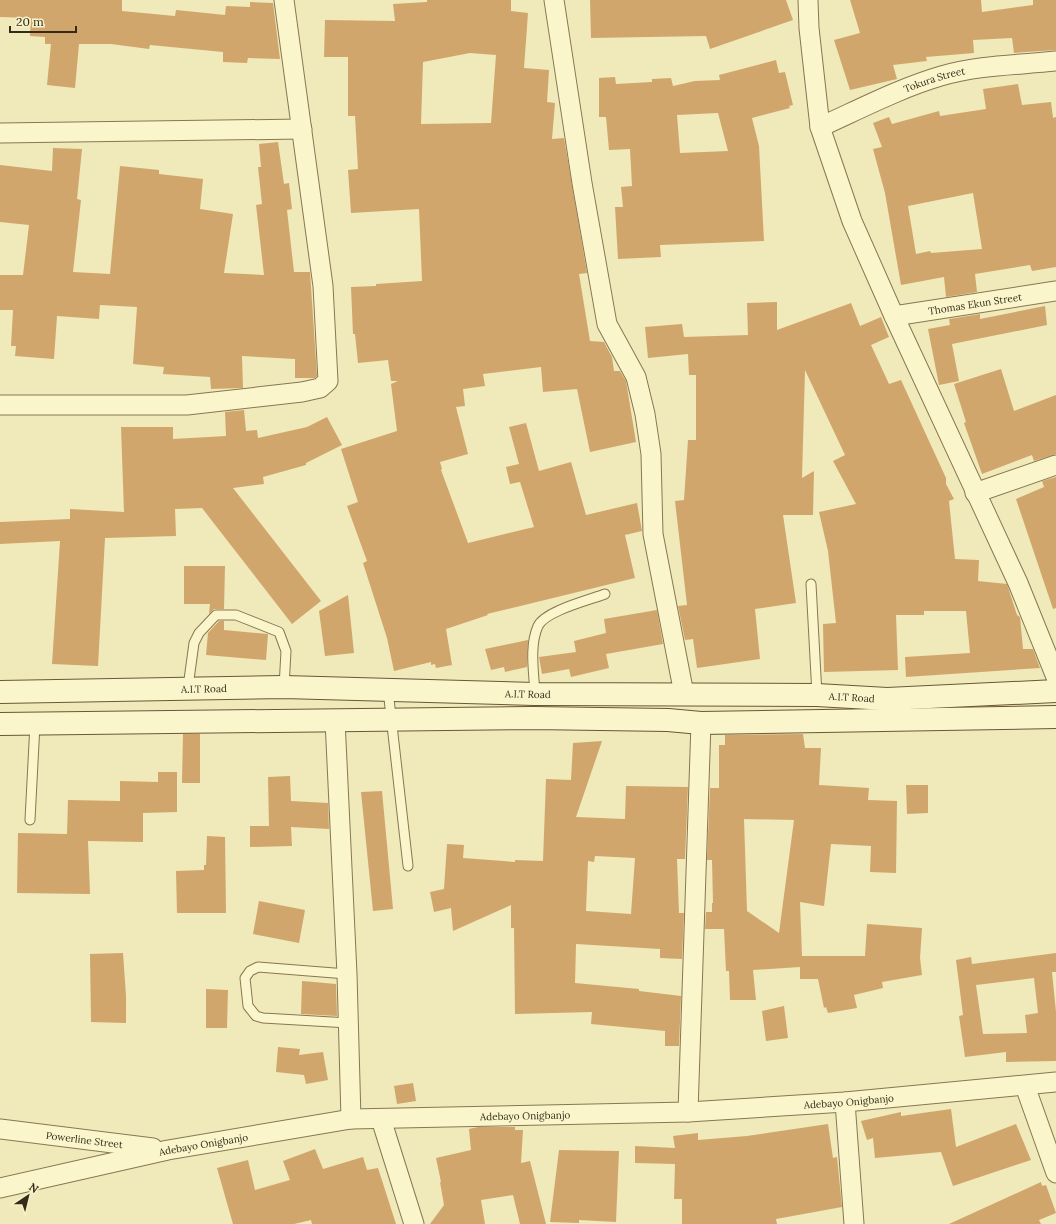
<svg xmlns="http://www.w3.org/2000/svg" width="1056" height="1224" viewBox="0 0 1056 1224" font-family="Lora,serif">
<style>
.building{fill:#d1a66c;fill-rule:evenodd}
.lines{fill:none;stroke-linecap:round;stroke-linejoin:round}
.lane-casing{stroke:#877753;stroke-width:11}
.street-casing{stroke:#877753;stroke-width:21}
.secondary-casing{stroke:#685837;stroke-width:24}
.lane{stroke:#fbf5cc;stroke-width:9}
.street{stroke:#fbf5cc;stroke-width:19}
.secondary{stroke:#fbf5cc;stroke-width:22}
.labels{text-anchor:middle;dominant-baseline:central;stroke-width:3;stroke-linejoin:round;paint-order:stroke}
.street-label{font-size:10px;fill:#352b19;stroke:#f7f1c9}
</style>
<rect width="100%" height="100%" fill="#f0e9b9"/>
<!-- building -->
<g class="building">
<polygon points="0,0 122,0 122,11 175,16 176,10 225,15 226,6 250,7 250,2 273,3 280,59 248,58 247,63 223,62 223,52 150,45 149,49 111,44 79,44 75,88 47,85 51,44 45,44 45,37 30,36 31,18 0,17"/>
<path d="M427,0H511V11L528,13L524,68L549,70L547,102L555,103L552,139L564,138L587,273L579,274L590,341L604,342L612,357L614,371H620L626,381L636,442L590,452L577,389L543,392L541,367L483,374L485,386L463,389L465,406L456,407L468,454L440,462L442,469L441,470L468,543L534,527L520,482L510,484L506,467L519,464L509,427L526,423L539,471L571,462L586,515L637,503L642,531L625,535L635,578L487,614L488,615L446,629L452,665L436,668L435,664L431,665V662L394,671L387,638L363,563L367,561L347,506L358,502L341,449L397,431L391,384L398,381H391L388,360L358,363L355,334H353L351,287L376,286V284L422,281L419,209L351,213L348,170L358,169L355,116H348V57H324L325,20L395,21L393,4L427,2ZM470,53L496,55L491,123L421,124L423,62Z"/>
<polygon points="590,0 786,0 793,20 710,49 706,36 591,38"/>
<polygon points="850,0 981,0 982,12 1033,5 1033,0 1056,0 1056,50 1014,53 1012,38 973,40 974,53 926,57 927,61 893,65 897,79 850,90 834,40 860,33"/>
<path d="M776,60L779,73L785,72L793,105L789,106L790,108L752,118L759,146L764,241L660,245L661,257L618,259L615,207H623L621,187L632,186L630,149L609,150L606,117H599V78L615,77L616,84L652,82V79L671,78L673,86L695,81L720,80L719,75ZM718,113L728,151L680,153L677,115Z"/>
<path d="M1018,84L1022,105L1051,102L1053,118L1056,117V267L1032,271L1030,265L975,274L977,292L946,297L944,277L901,285L885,193L873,149L882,147L873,123L889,117L892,124L939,111L940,116L986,109L983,89ZM973,193L982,249L931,253L930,251L916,254L908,206Z"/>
<polygon points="278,142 284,184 289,183 292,209 287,210 294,272 310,272 317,376 315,378 295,378 295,359 242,356 243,388 211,389 210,377 163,374 164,367 133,364 137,307 100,305 99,319 57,316 54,359 15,356 16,346 11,346 13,310 0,310 0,275 23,275 29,225 0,222 0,165 52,171 53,148 82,149 77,199 81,200 73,272 110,274 120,166 159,170 159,174 203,179 200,209 233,214 224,273 264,275 256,205 262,204 258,167 261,167 259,144"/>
<polygon points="777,302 777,330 851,303 860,326 881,317 889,337 871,345 889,384 901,380 946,478 946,484 954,499 949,501 955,559 979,560 978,581 1007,584 1017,615 1020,617 1023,649 1033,649 1040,668 906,677 905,657 970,653 966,611 924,611 924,615 896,615 898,670 824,672 823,624 836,623 828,551 819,512 856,504 833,461 845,455 805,370 802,478 814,471 813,515 783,515 796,603 755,609 760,659 697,668 693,639 685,640 678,606 687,605 675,501 684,500 688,440 696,440 696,375 689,375 688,354 648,358 645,327 682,324 684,337 748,335 747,303"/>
<polygon points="1045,306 1047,325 952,344 959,381 939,385 928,329 950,325 949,319 980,314 980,319"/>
<polygon points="1001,369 1014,411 1056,395 1056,454 1034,461 1032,455 982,474 964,423 966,422 954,384"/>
<polygon points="244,410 246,431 257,430 258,438 307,427 327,417 342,445 306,463 306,465 263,477 264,484 233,488 321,601 292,624 202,508 175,509 176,536 105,538 98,666 52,664 60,541 0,544 0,522 70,519 70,509 124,512 121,427 173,427 173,439 226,436 225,412"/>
<polygon points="1056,477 1056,608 1053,609 1016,499 1044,487 1042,481"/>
<polygon points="184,566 225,566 224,609 214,609 209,614 210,604 184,604"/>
<polygon points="348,595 354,653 325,656 319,611"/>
<polygon points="657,610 663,644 606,654 609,668 571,677 569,669 542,674 539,657 576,652 574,641 606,633 604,619"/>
<polygon points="219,621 224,621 224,630 268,634 266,660 206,655 208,633"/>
<polygon points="528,640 527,667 505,672 504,667 491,670 485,649"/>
<polygon points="183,734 200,734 200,783 182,783"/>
<path d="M803,734L805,748H821L819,785L869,788L868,800L897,801L896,873L870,872L871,846L831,844L824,906L800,902L802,956H865L867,924L922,928L920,958L922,975L882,982L883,988L854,995L857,1008L828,1013L826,1007L824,1008L818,979H800V967L753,970L756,1000H730L729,971H726L724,929H705L706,912H712V903H713L712,860H707L710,788H719V745H725V735ZM744,819L794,820L779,933L747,911Z"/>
<path d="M602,741L576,817L625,819L626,786L688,787L685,859H677L679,913H684L682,959L660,958V949L576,944L575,983L639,989V991L681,996L679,1046H665V1031L591,1024L592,1012L515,1014L514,928H511V905L453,931L451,908L434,912L430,892L444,889L447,844L464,845L463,858L515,862V860L543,861L546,779L571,780L573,743ZM595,856L635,858L631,914L586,911L588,861L594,862Z"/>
<polygon points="158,772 177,772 177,812 143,813 143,842 88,841 90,894 17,893 18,833 67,834 68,800 120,801 120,781 158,782"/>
<polygon points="290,776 291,801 328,803 329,829 291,827 292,846 250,847 250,826 269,826 268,777"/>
<polygon points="906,785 928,785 928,813 907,814"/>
<polygon points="382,791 393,909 373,911 361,792"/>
<polygon points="207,836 225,837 226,913 177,913 176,871 204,870 204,865 206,865"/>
<polygon points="259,901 305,910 299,943 253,934"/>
<polygon points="123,953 126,996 126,1023 91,1022 90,954"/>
<path d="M1056,953V972H1052L1056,1012V1061L1006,1062V1052L965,1057L959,1016L963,1015L956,960L971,957L972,964ZM1034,978L1038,1013L1025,1015L1027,1033L983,1034L976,985Z"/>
<polygon points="302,981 336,984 337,1016 301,1014"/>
<polygon points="206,989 228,990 227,1028 206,1028"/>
<polygon points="784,1006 788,1038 766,1041 762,1011"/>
<polygon points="278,1047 300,1049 299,1055 323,1052 328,1080 306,1084 304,1075 276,1072"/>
<polygon points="413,1083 416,1101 397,1104 394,1086"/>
<polygon points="951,1109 956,1147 1016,1124 1031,1160 953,1186 941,1152 875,1158 873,1138 867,1140 861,1121 901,1112 901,1116"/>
<polygon points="828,1124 833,1158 837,1157 842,1207 776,1219 777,1224 682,1224 682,1199 674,1199 675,1164 635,1163 635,1146 675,1148 673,1136 698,1133 698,1140 747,1136"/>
<polygon points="478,1127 515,1127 515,1130 523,1130 521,1163 530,1161 546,1224 520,1224 513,1195 481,1200 485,1224 430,1224 444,1205 440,1182 441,1182 436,1158 471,1150 469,1129"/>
<polygon points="315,1149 323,1169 363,1157 367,1170 378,1168 396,1224 312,1224 311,1220 294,1224 233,1224 217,1168 248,1160 255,1190 290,1180 283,1161"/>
<polygon points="559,1150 619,1151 616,1222 579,1220 579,1223 550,1222"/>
<polygon points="1041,1182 1042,1186 1046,1185 1056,1213 1039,1220 1041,1224 949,1224"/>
</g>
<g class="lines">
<!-- lane casing -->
<g class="lane-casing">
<g id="lane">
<polyline points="811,584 817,695"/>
<polyline points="188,687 194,643 199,633 216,615 236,615 279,632 286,651 284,687"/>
<polyline points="388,690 408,866"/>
<path d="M535,694C534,673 529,646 538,626C545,611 589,600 605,594"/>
<polyline points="30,820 35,724"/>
<polyline points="347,974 258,967 250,971 245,978 248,1006 256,1016 263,1018 349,1023"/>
</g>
</g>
<!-- street casing -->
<g class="street-casing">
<g id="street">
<polyline points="554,0 582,183 607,324 636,377 645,414 651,454 653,534 684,694"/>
<polyline points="808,0 809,28 820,127 852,221 894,316 1018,583 1056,677"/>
<path id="s1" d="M820,127C860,109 900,88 941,76C978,65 1018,65 1056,61"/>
<polyline points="0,133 302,129"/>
<path id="s2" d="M894,316L1056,291"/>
<polyline points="0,405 187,405 302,392 320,388 328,381 323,286 284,0"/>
<polyline points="975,493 1056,465"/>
<polyline points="335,720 347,974 351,1119"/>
<polyline points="1025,1086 1056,1173"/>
<polyline points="845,1102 854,1224"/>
<polyline points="688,1112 701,723"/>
<polyline points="381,1119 414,1224"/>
<path id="s3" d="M0,1129L153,1148"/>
<path id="s4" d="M0,1188L168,1150L351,1119L688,1112L845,1102L1056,1082"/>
</g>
</g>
<!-- secondary casing -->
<g class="secondary-casing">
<g id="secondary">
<path id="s5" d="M0,692L284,687L535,694L817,695L887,699L1056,691"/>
<polyline points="0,724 533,718 668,720 701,723 1056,717"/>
</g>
</g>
<!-- lane -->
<use href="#lane" class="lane"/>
<!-- street -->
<use href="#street" class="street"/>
<!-- secondary -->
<use href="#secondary" class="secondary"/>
</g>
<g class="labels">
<!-- street labels -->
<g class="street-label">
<text stroke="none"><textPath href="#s1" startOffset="124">Tokura Street</textPath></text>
<text stroke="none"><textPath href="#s2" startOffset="82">Thomas Ekun Street</textPath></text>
<text stroke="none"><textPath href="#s5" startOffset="204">A.I.T Road</textPath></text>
<text stroke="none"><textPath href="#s5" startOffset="528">A.I.T Road</textPath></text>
<text stroke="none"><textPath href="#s5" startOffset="852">A.I.T Road</textPath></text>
<text stroke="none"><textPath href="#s4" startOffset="856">Adebayo Onigbanjo</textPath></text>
<text stroke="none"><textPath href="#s4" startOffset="532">Adebayo Onigbanjo</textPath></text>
<text stroke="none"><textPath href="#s3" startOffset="85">Powerline Street</textPath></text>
<text stroke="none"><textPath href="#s4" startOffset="208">Adebayo Onigbanjo</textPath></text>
</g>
</g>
<!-- north arrow -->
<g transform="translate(28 1196) rotate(35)" stroke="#f7f1c9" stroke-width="3" paint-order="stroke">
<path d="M0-3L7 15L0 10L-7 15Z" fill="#352b19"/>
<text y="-6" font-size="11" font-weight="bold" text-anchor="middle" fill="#352b19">N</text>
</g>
<!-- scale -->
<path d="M10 26v6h66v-6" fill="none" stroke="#352b19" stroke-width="2"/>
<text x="16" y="26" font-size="12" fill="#352b19" stroke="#f7f1c9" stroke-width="3" paint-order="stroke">20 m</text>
</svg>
